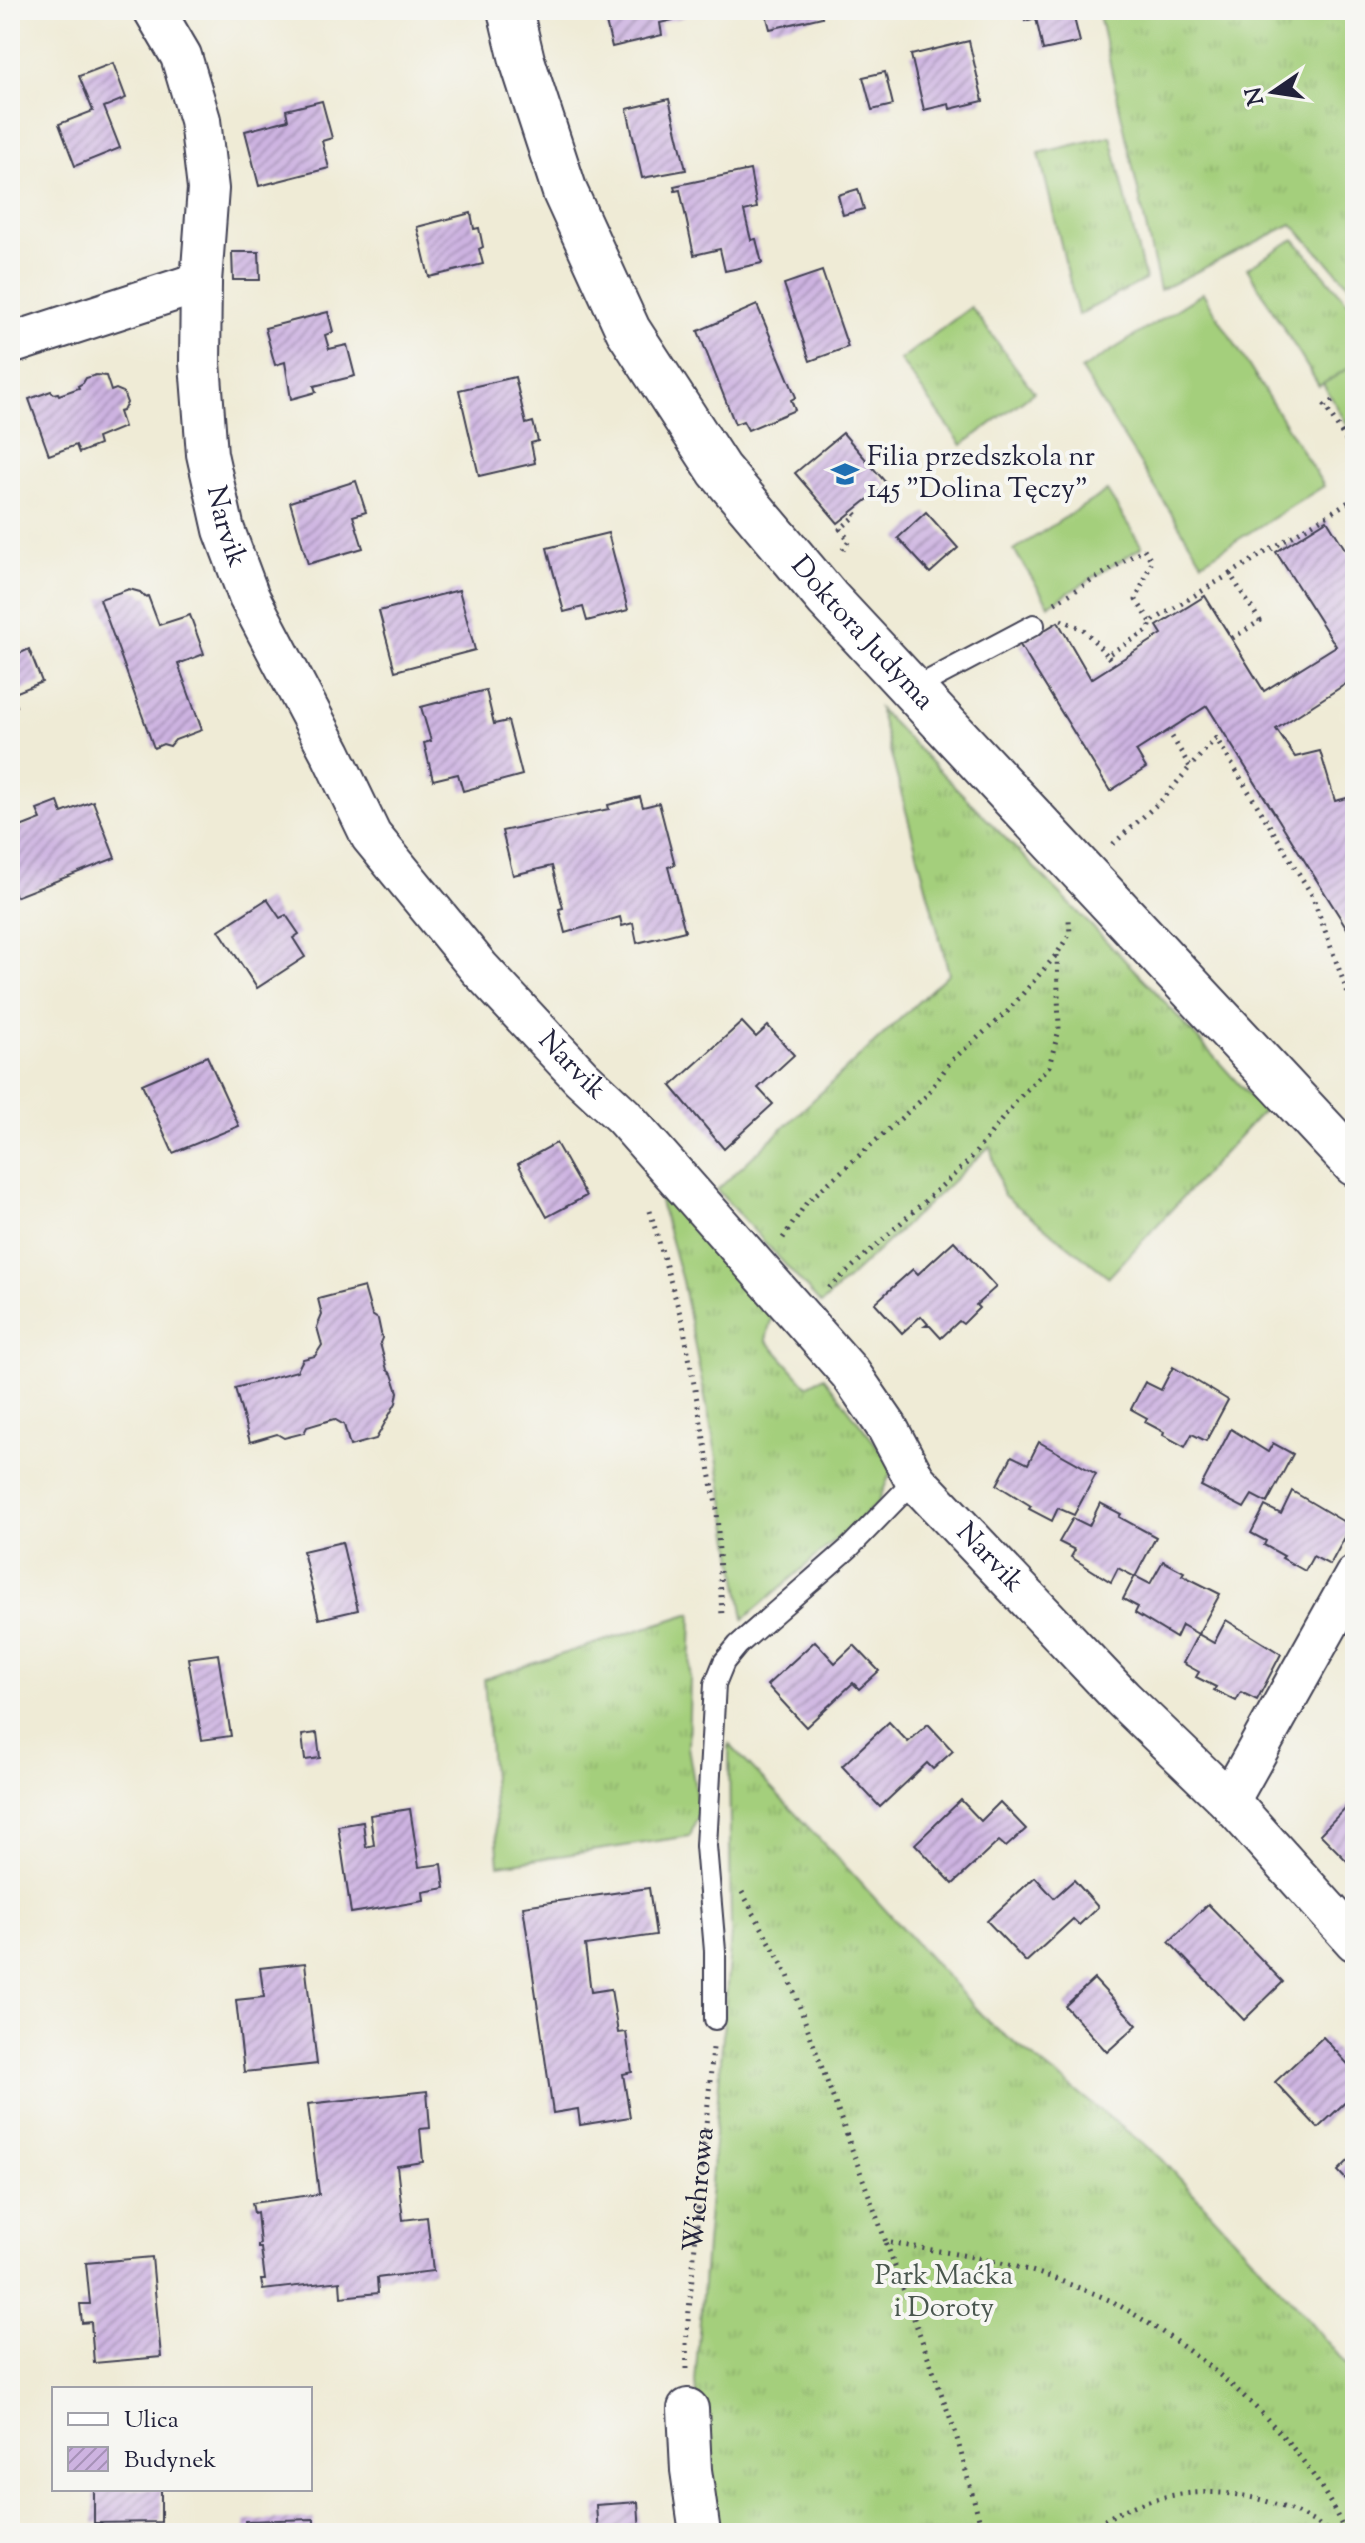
<svg xmlns="http://www.w3.org/2000/svg" width="1365" height="2543" viewBox="0 0 1365 2543" font-family="'Sorts Mill Goudy',serif">
<style>
.grass{fill:url(#grass-tufts);stroke:#63785c;stroke-width:2}
.pitch{fill:#a4cf7c;stroke:#63785c;stroke-width:2}
.building{fill:url(#building-hatch)}
.lines{fill:none;stroke-linecap:round;stroke-linejoin:round}
.service-casing{stroke:#414052;stroke-width:24}
.minor-casing{stroke:#414052;stroke-width:44}
.tertiary-casing{stroke:#414052;stroke-width:48}
.path{stroke:#414052;stroke-width:5;stroke-dasharray:2 6;stroke-linecap:butt}
.service{stroke:#fff;stroke-width:20}
.minor{stroke:#fff;stroke-width:40}
.tertiary{stroke:#fff;stroke-width:44}
.labels{text-anchor:middle;dominant-baseline:central;stroke-width:8;stroke-linejoin:round;paint-order:stroke}
.poi-label{font-size:28px;fill:#22223b;stroke:#f6f6f2;text-anchor:start}
.street-label{font-size:28px;fill:#22223b;stroke:#f6f6f2}
.park-label{font-size:28px;fill:#49564e;stroke:#f6f6f2}
</style>
<defs>
<pattern id="grass-tufts" width="24" height="20" patternUnits="userSpaceOnUse" patternTransform="scale(2)"><rect width="24" height="20" fill="#a4cf7c"/><path d="M3 7l-1-3M5 7V3M7 7l1-3M15 17l-1-3M17 17v-4M19 17l1-3" fill="none" stroke="#8db16c"/></pattern>
<pattern id="building-hatch" width="6" height="6" patternUnits="userSpaceOnUse" patternTransform="scale(2)"><rect width="6" height="6" fill="#cdb3e1"/><path d="M-1 1l2-2M0 6l6-6M5 7l2-2" fill="none" stroke="#a691b8"/></pattern>
</defs>
<rect width="100%" height="100%" fill="#f6f6f2"/>
<filter id="ink" filterUnits="userSpaceOnUse"><feTurbulence type="fractalNoise" baseFrequency=".0125" numOctaves="2"/><feDisplacementMap in="SourceGraphic" scale="16" xChannelSelector="R" yChannelSelector="G"/><feConvolveMatrix kernelMatrix="1 2 1 2 8 2 1 2 1" color-interpolation-filters="sRGB"/></filter>
<filter id="wash" filterUnits="userSpaceOnUse"><feTurbulence type="fractalNoise" baseFrequency=".006" numOctaves="4" result="noise"/><feDisplacementMap in="SourceGraphic" scale="32" xChannelSelector="R" yChannelSelector="G"/><feGaussianBlur stdDeviation="1.8" result="paint"/><feColorMatrix in="noise" values="0 0 0 0 0 0 0 0 0 0 0 0 0 0 0 0 0 1.4 0 .05"/><feComposite in="paint" operator="in"/></filter>
<g filter="url(#wash)">
<rect width="100%" height="100%" fill="#efebd6"/>
<!-- grass -->
<g class="grass">
<polygon points="1098,10 1355,10 1355,291 1292,224 1160,290"/>
<polygon points="1111,136 1145,280 1078,315 1039,153"/>
<polygon points="1294,239 1355,311 1355,364 1319,386 1247,268"/>
<polygon points="971,307 1034,392 962,445 900,360"/>
<polygon points="879,709 1153,989 1263,1111 1109,1277 1003,1195 990,1146 821,1304 717,1190 949,973"/>
<polygon points="650,1165 773,1312 766,1340 807,1386 824,1377 893,1467 878,1503 744,1619 718,1463 682,1281"/>
<polygon points="692,1613 688,1747 699,1812 690,1836 499,1865 484,1679"/>
<polygon points="729,1744 847,1868 988,2022 1161,2158 1301,2311 1355,2375 1355,2533 708,2533 695,2382 731,1934"/>
</g>
<!-- pitch -->
<g class="pitch">
<polygon points="1203,293 1324,486 1202,562 1081,370"/>
<polygon points="1355,364 1355,437 1323,384"/>
<polygon points="1107,491 1142,547 1049,605 1014,550"/>
</g>
<g id="blocks">
<!-- building -->
<g class="building">
<polygon points="603,10 684,10 685,17 660,23 662,35 612,47"/>
<polygon points="765,10 820,10 822,17 770,29"/>
<polygon points="1023,10 1072,10 1080,42 1043,50 1036,18 1025,21"/>
<polygon points="969,41 983,101 950,109 949,104 924,110 911,55"/>
<polygon points="113,63 126,98 104,107 120,148 75,166 59,124 93,111 79,76"/>
<polygon points="885,72 893,105 872,110 863,77"/>
<polygon points="669,99 686,170 642,178 627,109"/>
<polygon points="322,101 332,138 322,141 329,168 259,186 245,131 288,120 286,110"/>
<polygon points="750,170 757,208 744,211 751,240 756,239 762,263 725,271 720,249 694,255 680,190 675,191 674,186"/>
<polygon points="858,189 864,209 843,215 838,195"/>
<polygon points="471,213 474,229 479,228 483,247 479,249 483,264 429,277 417,227"/>
<polygon points="232,252 259,252 260,280 233,280"/>
<polygon points="822,271 848,347 810,361 784,284"/>
<polygon points="757,305 796,397 791,400 795,410 748,430 743,421 735,424 698,331"/>
<polygon points="328,312 333,332 325,335 329,349 347,345 355,376 314,386 316,392 291,399 285,362 275,365 265,328"/>
<polygon points="96,375 106,376 111,391 116,389 123,392 127,403 123,411 119,412 124,427 97,438 99,445 79,453 76,445 49,455 29,399 51,391 53,394 58,393 59,395 79,388 78,386 83,383 86,378"/>
<polygon points="515,377 526,424 533,422 538,441 531,443 535,463 479,476 459,390"/>
<polygon points="843,433 887,484 838,523 795,473"/>
<polygon points="356,481 366,512 353,516 363,548 308,564 290,502"/>
<polygon points="926,512 958,548 930,573 898,538"/>
<polygon points="1327,520 1355,565 1355,678 1276,729 1295,757 1320,751 1335,801 1351,797 1355,813 1355,941 1207,706 1136,751 1146,768 1110,791 1020,645 1058,622 1091,679 1162,634 1157,626 1205,596 1264,691 1336,646 1276,552"/>
<polygon points="608,533 628,610 587,621 583,607 564,612 547,548"/>
<polygon points="129,589 140,592 145,597 148,596 159,625 190,615 204,654 178,664 202,730 175,740 170,746 163,744 154,748 100,599"/>
<polygon points="459,590 475,650 395,671 379,611"/>
<polygon points="29,649 42,682 12,694 17,706 10,708 10,658"/>
<polygon points="486,690 494,724 508,721 522,775 463,791 458,774 433,780 424,743 431,741 421,707"/>
<polygon points="640,797 643,807 659,803 675,865 668,867 685,931 637,943 633,923 622,926 620,917 565,933 559,909 563,908 552,866 513,875 502,831 609,809 608,805"/>
<polygon points="93,801 115,858 15,897 10,883 10,831 41,819 37,810 58,802 62,813"/>
<polygon points="267,899 280,918 286,915 299,934 293,938 305,957 257,988 219,930"/>
<polygon points="742,1022 756,1037 768,1026 794,1055 758,1088 773,1104 724,1149 671,1086"/>
<polygon points="207,1056 239,1126 173,1153 142,1084"/>
<polygon points="556,1143 586,1196 547,1217 518,1164"/>
<polygon points="954,1241 996,1287 976,1305 979,1308 963,1324 959,1321 941,1338 930,1326 925,1326 928,1324 921,1316 902,1333 875,1303 913,1269 918,1274"/>
<polygon points="364,1287 372,1315 378,1319 382,1338 380,1343 387,1370 392,1374 398,1392 396,1403 376,1439 350,1446 344,1425 334,1419 307,1427 304,1433 284,1438 277,1434 250,1442 235,1388 297,1371 303,1359 315,1356 322,1345 317,1327 322,1315 318,1299"/>
<polygon points="1173,1367 1228,1400 1206,1441 1192,1434 1185,1447 1163,1435 1164,1432 1145,1422 1147,1418 1131,1409 1145,1382 1161,1390"/>
<polygon points="1231,1429 1268,1452 1273,1443 1293,1454 1267,1503 1252,1495 1244,1508 1201,1486"/>
<polygon points="1039,1442 1096,1474 1074,1515 1058,1508 1052,1521 1029,1509 1031,1506 997,1485 1012,1456 1028,1464"/>
<polygon points="1292,1491 1351,1526 1330,1565 1313,1556 1305,1571 1282,1558 1284,1556 1264,1545 1266,1541 1251,1533 1265,1506 1281,1514"/>
<polygon points="1100,1503 1121,1514 1119,1517 1156,1537 1135,1577 1118,1568 1111,1582 1071,1557 1075,1550 1059,1542 1073,1518 1089,1526"/>
<polygon points="342,1542 358,1610 319,1619 303,1551"/>
<polygon points="1163,1561 1184,1572 1182,1575 1220,1594 1198,1634 1182,1625 1176,1638 1135,1613 1138,1607 1123,1599 1135,1576 1150,1584"/>
<polygon points="1226,1620 1281,1654 1257,1700 1241,1692 1236,1701 1214,1690 1216,1687 1196,1677 1199,1672 1183,1663 1198,1634 1214,1643"/>
<polygon points="815,1641 835,1663 854,1645 879,1671 859,1689 853,1683 806,1727 767,1685"/>
<polygon points="218,1654 231,1736 202,1740 188,1658"/>
<polygon points="889,1722 908,1742 928,1724 953,1751 933,1769 927,1763 880,1807 842,1766"/>
<polygon points="317,1733 320,1758 305,1760 302,1735"/>
<polygon points="1355,1798 1355,1863 1353,1860 1349,1863 1320,1834"/>
<polygon points="961,1800 981,1821 1000,1802 1026,1829 1006,1847 999,1841 953,1884 915,1844"/>
<polygon points="410,1809 419,1867 442,1864 445,1888 423,1892 424,1901 351,1913 338,1826 363,1822 366,1847 374,1845 370,1815"/>
<polygon points="1035,1877 1054,1898 1074,1880 1098,1907 1079,1925 1073,1919 1026,1962 987,1921"/>
<polygon points="649,1888 656,1935 585,1945 591,1992 611,1989 618,2033 626,2032 632,2072 623,2074 630,2117 580,2125 578,2109 553,2113 523,1906"/>
<polygon points="1208,1904 1283,1982 1244,2020 1169,1942"/>
<polygon points="305,1963 317,2064 244,2072 236,2000 264,1997 260,1968"/>
<polygon points="1094,1979 1137,2025 1107,2052 1065,2006"/>
<polygon points="1323,2037 1355,2072 1355,2093 1318,2128 1275,2082"/>
<polygon points="427,2091 430,2128 420,2129 423,2162 397,2166 403,2220 427,2217 433,2271 377,2278 378,2293 341,2297 340,2281 263,2290 261,2280 265,2280 261,2248 258,2248 258,2245 260,2244 257,2212 254,2213 252,2203 319,2194 308,2104"/>
<polygon points="1355,2154 1355,2189 1338,2171"/>
<polygon points="152,2257 161,2357 94,2363 91,2322 82,2323 80,2304 90,2304 86,2263"/>
<polygon points="94,2489 161,2489 161,2522 94,2523"/>
<polygon points="638,2502 640,2533 598,2533 596,2505"/>
<polygon points="314,2519 314,2533 246,2533 245,2521"/>
</g>
</g>
</g>
<g filter="url(#ink)">
<use href="#blocks" fill-opacity="0" stroke="#414052" stroke-width="2"/>
<g class="lines">
<!-- service casing -->
<g class="service-casing">
<g id="service">
<polyline points="913,689 1034,625"/>
<polyline points="715,2019 715,1951 706,1846 715,1684 724,1662 738,1645 849,1548 915,1480"/>
</g>
</g>
<!-- minor casing -->
<g class="minor-casing">
<g id="minor">
<path id="s2" d="M154,10L181,56L200,120L208,189L201,282L200,363L207,454L224,530L249,597L331,753L371,836L479,968L581,1077L623,1116L850,1373L887,1427L915,1480L1122,1698L1229,1801L1355,1941"/>
<polyline points="10,344 201,282"/>
<polyline points="1229,1801 1355,1576"/>
<polyline points="688,2409 691,2470 700,2533"/>
</g>
</g>
<!-- tertiary casing -->
<g class="tertiary-casing">
<g id="tertiary">
<path id="s3" d="M510,10L522,60L565,192L628,330L719,470L828,599L1355,1164"/>
</g>
</g>
<!-- path -->
<g class="path">
<polyline points="1333,401 1325,406 1355,455"/>
<polyline points="1144,549 1152,561 1136,600 1151,622"/>
<polyline points="843,550 849,540 840,529 857,515 853,511"/>
<polyline points="1230,574 1355,498"/>
<polyline points="1055,603 1144,549"/>
<polyline points="1061,620 1083,629 1107,655"/>
<polyline points="1114,665 1107,655 1149,630 1151,622 1230,574 1260,621 1231,639"/>
<polyline points="1168,730 1190,767 1216,738 1312,895 1348,994 1355,1005"/>
<polyline points="1113,844 1165,797 1190,767"/>
<polyline points="650,1211 683,1324 717,1510 722,1617"/>
<polyline points="783,1238 807,1202 926,1096 951,1061 1007,1012 1057,954 1070,933 1069,920"/>
<polyline points="829,1288 968,1162 1018,1099 1049,1066 1059,1030 1057,955"/>
<polyline points="742,1892 788,1975 886,2242"/>
<path id="s1" d="M687,2369L686,2343L713,2048"/>
<path d="M983,2533L955,2431L886,2242C941,2252 1000,2259 1053,2278C1073,2286 1096,2293 1115,2303C1206,2355 1304,2435 1345,2533"/>
<path d="M1084,2533C1161,2478 1255,2480 1332,2533"/>
</g>
<!-- service -->
<use href="#service" class="service"/>
<!-- minor -->
<use href="#minor" class="minor"/>
<!-- tertiary -->
<use href="#tertiary" class="tertiary"/>
</g>
</g>
<!-- icons -->
<defs>
<g id="school-bare" transform="scale(2.16)"><path d="M0-5L7-2L0 1L-7-2ZM-4 1L0 2.5L4 1V4Q0 6-4 4Z" fill="#1f6fb2" stroke="#f6f6f2" stroke-width="2.5" paint-order="stroke"/></g>
</defs>
<g fill-rule="evenodd">
<use href="#school-bare" x="845" y="474"/>
</g>
<g class="labels">
<!-- poi labels -->
<g class="poi-label">
<text x="867" y="458">Filia przedszkola nr<tspan x="867" dy="32">145 "Dolina Tęczy"</tspan></text>
</g>
<!-- street labels -->
<g class="street-label">
<text stroke="none"><textPath href="#s2" startOffset="530">Narvik</textPath></text>
<text stroke="none"><textPath href="#s3" startOffset="726">Doktora Judyma</textPath></text>
<text stroke="none"><textPath href="#s2" startOffset="1178">Narvik</textPath></text>
<text stroke="none"><textPath href="#s2" startOffset="1826">Narvik</textPath></text>
<text stroke="none"><textPath href="#s1" startOffset="180">Wichrowa</textPath></text>
</g>
<!-- park labels -->
<g class="park-label">
<text x="944" y="2277">Park Maćka<tspan x="944" dy="32">i Doroty</tspan></text>
</g>
</g>
<!-- margin -->
<rect width="1365" height="2543" fill="none" stroke="#f6f6f2" stroke-width="40"/>
<!-- legend -->
<rect x="52" y="2387" width="260" height="104" fill="#f6f6f2" stroke="#a1a1a9" stroke-width="2"/>
<rect x="68" y="2413" width="40" height="12" fill="#ffffff" stroke="#a1a1a9" stroke-width="2"/>
<text x="124" y="2427" font-size="24" fill="#22223b">Ulica</text>
<rect x="68" y="2447" width="40" height="24" fill="url(#building-hatch)" stroke="#a1a1a9" stroke-width="2"/>
<text x="124" y="2467" font-size="24" fill="#22223b">Budynek</text>
<!-- north arrow -->
<g transform="translate(1273 92) rotate(257)" stroke="#f6f6f2" stroke-width="6" paint-order="stroke">
<path d="M0-6L14 30L0 20L-14 30Z" fill="#22223b"/>
<text y="-12" font-size="22" font-weight="bold" text-anchor="middle" fill="#22223b">N</text>
</g>
</svg>
